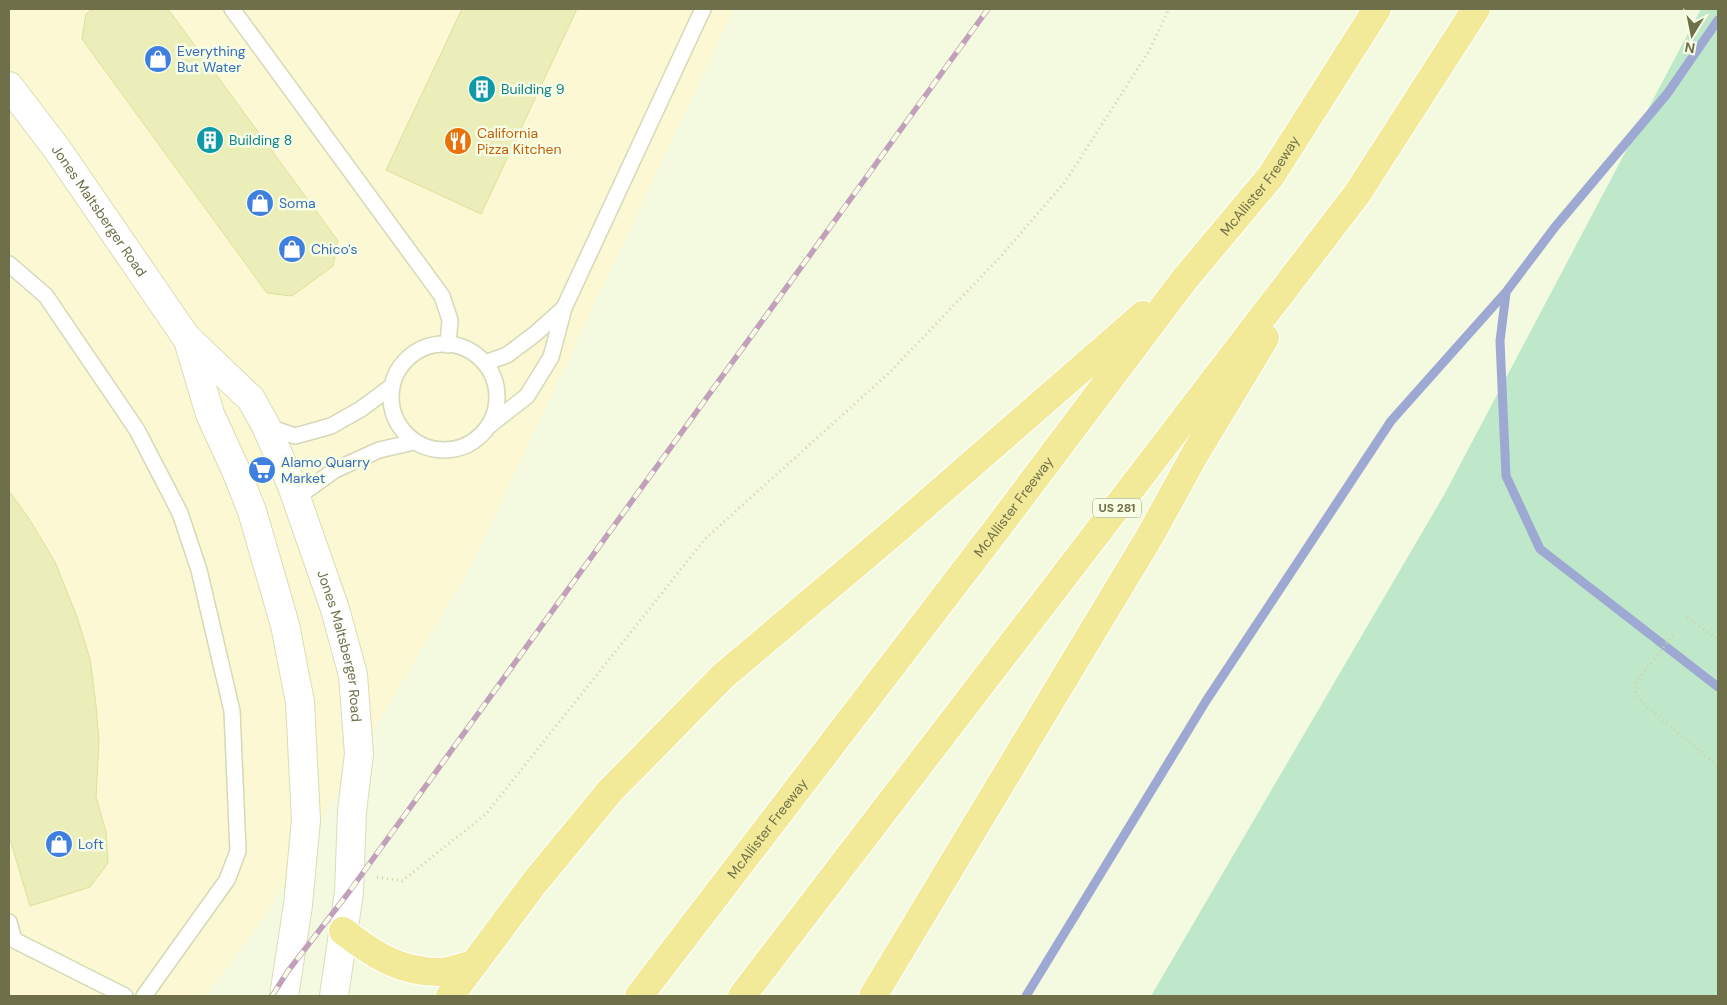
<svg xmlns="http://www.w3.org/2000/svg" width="1727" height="1005" viewBox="0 0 1727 1005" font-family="'DM Sans',sans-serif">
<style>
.commercial{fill:#fbf8d3}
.green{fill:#bfe7c9}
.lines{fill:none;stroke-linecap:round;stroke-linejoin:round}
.stream{stroke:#9da8d3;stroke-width:9}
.building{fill:#eceeb9;stroke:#dee09a}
.service-casing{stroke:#d5d9b7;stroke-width:18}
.secondary-casing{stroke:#d9ddb6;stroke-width:30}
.motorway-casing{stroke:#fff;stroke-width:30}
.path{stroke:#d1d29d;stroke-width:3;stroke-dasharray:1 4;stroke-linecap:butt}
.service{stroke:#fff;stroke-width:15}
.secondary{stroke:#fff;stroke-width:28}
.motorway{stroke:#f2e999;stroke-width:28}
.rail-casing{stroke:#c2a0bc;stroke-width:5.5}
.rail{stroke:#f8fee5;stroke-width:4;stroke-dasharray:11;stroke-linecap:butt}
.labels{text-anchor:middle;stroke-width:5;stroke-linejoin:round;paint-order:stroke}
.shield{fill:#f8fee5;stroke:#989a78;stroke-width:1}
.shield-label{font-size:12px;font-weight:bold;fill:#6f6f49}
.shop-label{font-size:14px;fill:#366cbe;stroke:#f8fee5;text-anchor:start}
.culture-label{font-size:14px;fill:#0d838f;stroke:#f8fee5;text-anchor:start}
.food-label{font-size:14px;fill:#c56008;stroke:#f8fee5;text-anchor:start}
.street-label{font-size:14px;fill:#6f6f49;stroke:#f8fee5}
</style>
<rect width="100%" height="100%" fill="#f4fae0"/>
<!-- commercial -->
<polygon class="commercial" points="9,9 734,9 469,570 359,754 268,912 206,996 9,996"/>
<!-- green -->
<polygon class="green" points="1701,9 1718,9 1718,996 1151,996 1444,495"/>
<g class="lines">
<!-- stream -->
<g class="stream">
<polyline points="1506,293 1500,341 1506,476 1540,549 1718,687"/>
<polyline points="1026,996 1206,701 1391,421 1506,292 1555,227 1667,94 1718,20"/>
</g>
</g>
<!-- building -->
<g class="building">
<polygon points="93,9 168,9 338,241 333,266 292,296 267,293 82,39 86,14"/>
<polygon points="462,9 577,9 481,214 386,170"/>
<polygon points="9,491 28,517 55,562 77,617 90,659 96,705 99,742 96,797 106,832 108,863 90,887 30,906 9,836"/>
</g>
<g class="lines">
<!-- service casing -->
<g class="service-casing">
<g id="service">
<polyline points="232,9 442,296 450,320 448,345"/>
<polyline points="9,264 46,296 137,430 180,513 199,570 232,711 238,851 227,880 144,996"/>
<circle cx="444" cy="397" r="53"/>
<polyline points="485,363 507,355 535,334 564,308"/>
<polyline points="490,425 527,396 551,357 564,308 703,9"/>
<polyline points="266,426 295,436 331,426 361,409 392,386"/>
<polyline points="296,498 335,470 379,450 414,442"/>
<polyline points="9,922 14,940 125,996"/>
</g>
</g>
<!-- secondary casing -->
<g class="secondary-casing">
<g id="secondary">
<path id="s1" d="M9,86L57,149L186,337L251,399L266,426L292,486L335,609L353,675L359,754L352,811L349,892L334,996"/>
<polyline points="188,340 210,414 237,473 252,511 285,625 300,702 306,820 298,905 284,996"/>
</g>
</g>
<!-- motorway casing -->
<g class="motorway-casing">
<g id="motorway">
<path d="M343,931C373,954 399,972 439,972C450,972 462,967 473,964"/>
<polyline points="450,996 535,882 610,791 723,676 895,531 1143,315"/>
<path id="s2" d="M639,996L999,526L1184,280L1271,176L1377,9"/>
<polyline points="742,996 1357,194 1476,9"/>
<polyline points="873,996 1150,536 1195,454 1265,338"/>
</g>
</g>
<!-- path -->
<g class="path">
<polyline points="1687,617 1718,639"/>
<polyline points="1673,635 1634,685 1636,694 1646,706 1718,766"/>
<polyline points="377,877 402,881 486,814 705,539 889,373 1002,255 1065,182 1149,51 1169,9"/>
</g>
<!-- service -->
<use href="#service" class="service"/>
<!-- secondary -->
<use href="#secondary" class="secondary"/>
<!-- motorway -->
<use href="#motorway" class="motorway"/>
<!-- rail casing -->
<g class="rail-casing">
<polyline id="rail" points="272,996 288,971 349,892 988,9"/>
</g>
<!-- rail -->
<use href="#rail" class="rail"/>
</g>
<!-- icons -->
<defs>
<g id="shop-disc" transform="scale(1.4375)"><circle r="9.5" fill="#3f7fe0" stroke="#f8fee5"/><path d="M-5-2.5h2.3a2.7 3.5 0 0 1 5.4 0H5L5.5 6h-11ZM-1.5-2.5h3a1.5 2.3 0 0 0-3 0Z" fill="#fff"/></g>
<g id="building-disc" transform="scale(1.4375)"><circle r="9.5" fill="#0f9aa8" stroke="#f8fee5"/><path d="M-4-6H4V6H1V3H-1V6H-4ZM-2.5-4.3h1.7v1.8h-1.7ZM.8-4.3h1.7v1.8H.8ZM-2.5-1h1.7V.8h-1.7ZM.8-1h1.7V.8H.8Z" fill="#fff"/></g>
<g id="restaurant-disc" transform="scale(1.4375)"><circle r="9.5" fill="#e8710a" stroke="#f8fee5"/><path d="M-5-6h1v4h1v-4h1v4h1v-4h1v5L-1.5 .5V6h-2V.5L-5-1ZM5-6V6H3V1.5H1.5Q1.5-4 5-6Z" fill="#fff"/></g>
<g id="supermarket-disc" transform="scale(1.4375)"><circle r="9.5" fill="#3f7fe0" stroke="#f8fee5"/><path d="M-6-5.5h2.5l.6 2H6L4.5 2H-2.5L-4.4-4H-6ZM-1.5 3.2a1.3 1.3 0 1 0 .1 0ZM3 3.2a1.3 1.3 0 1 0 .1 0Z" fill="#fff"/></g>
</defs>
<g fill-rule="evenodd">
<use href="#shop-disc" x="158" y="59"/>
<use href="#building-disc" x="482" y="89"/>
<use href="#building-disc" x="210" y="140"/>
<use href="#restaurant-disc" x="458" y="141"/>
<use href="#shop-disc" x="260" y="203"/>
<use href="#shop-disc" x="292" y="249"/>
<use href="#supermarket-disc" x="262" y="470"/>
<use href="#shop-disc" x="59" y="844"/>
</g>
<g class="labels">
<!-- shield labels -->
<rect class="shield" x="1093" y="498.5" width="48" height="19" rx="4"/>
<g class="shield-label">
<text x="1117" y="512">US 281</text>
</g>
<!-- shop labels -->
<g class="shop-label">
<text x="177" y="56">Everything<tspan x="177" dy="16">But Water</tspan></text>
<text x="279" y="208">Soma</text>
<text x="311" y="254">Chico's</text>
<text x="281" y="467">Alamo Quarry<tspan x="281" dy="16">Market</tspan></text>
<text x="78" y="849">Loft</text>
</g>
<!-- culture labels -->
<g class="culture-label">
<text x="501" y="94">Building 9</text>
<text x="229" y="145">Building 8</text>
</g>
<!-- food labels -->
<g class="food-label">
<text x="477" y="138">California<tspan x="477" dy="16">Pizza Kitchen</tspan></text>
</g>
<!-- street labels -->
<g class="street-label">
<text dy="5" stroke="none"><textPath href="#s2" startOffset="1021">McAllister Freeway</textPath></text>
<text dy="5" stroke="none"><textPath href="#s1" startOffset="154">Jones Maltsberger Road</textPath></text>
<text dy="5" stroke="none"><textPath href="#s2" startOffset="616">McAllister Freeway</textPath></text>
<text dy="5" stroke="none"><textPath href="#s1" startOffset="661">Jones Maltsberger Road</textPath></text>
<text dy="5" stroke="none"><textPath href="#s2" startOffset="211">McAllister Freeway</textPath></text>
</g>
</g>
<!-- border -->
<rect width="1727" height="1005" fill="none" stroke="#6f6f49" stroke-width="20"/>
<!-- north arrow -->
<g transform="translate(1692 35) rotate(190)" stroke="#f8fee5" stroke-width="4" paint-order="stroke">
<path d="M0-4L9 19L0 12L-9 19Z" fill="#6f6f49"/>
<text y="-8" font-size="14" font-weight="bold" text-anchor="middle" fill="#6f6f49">N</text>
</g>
</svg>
